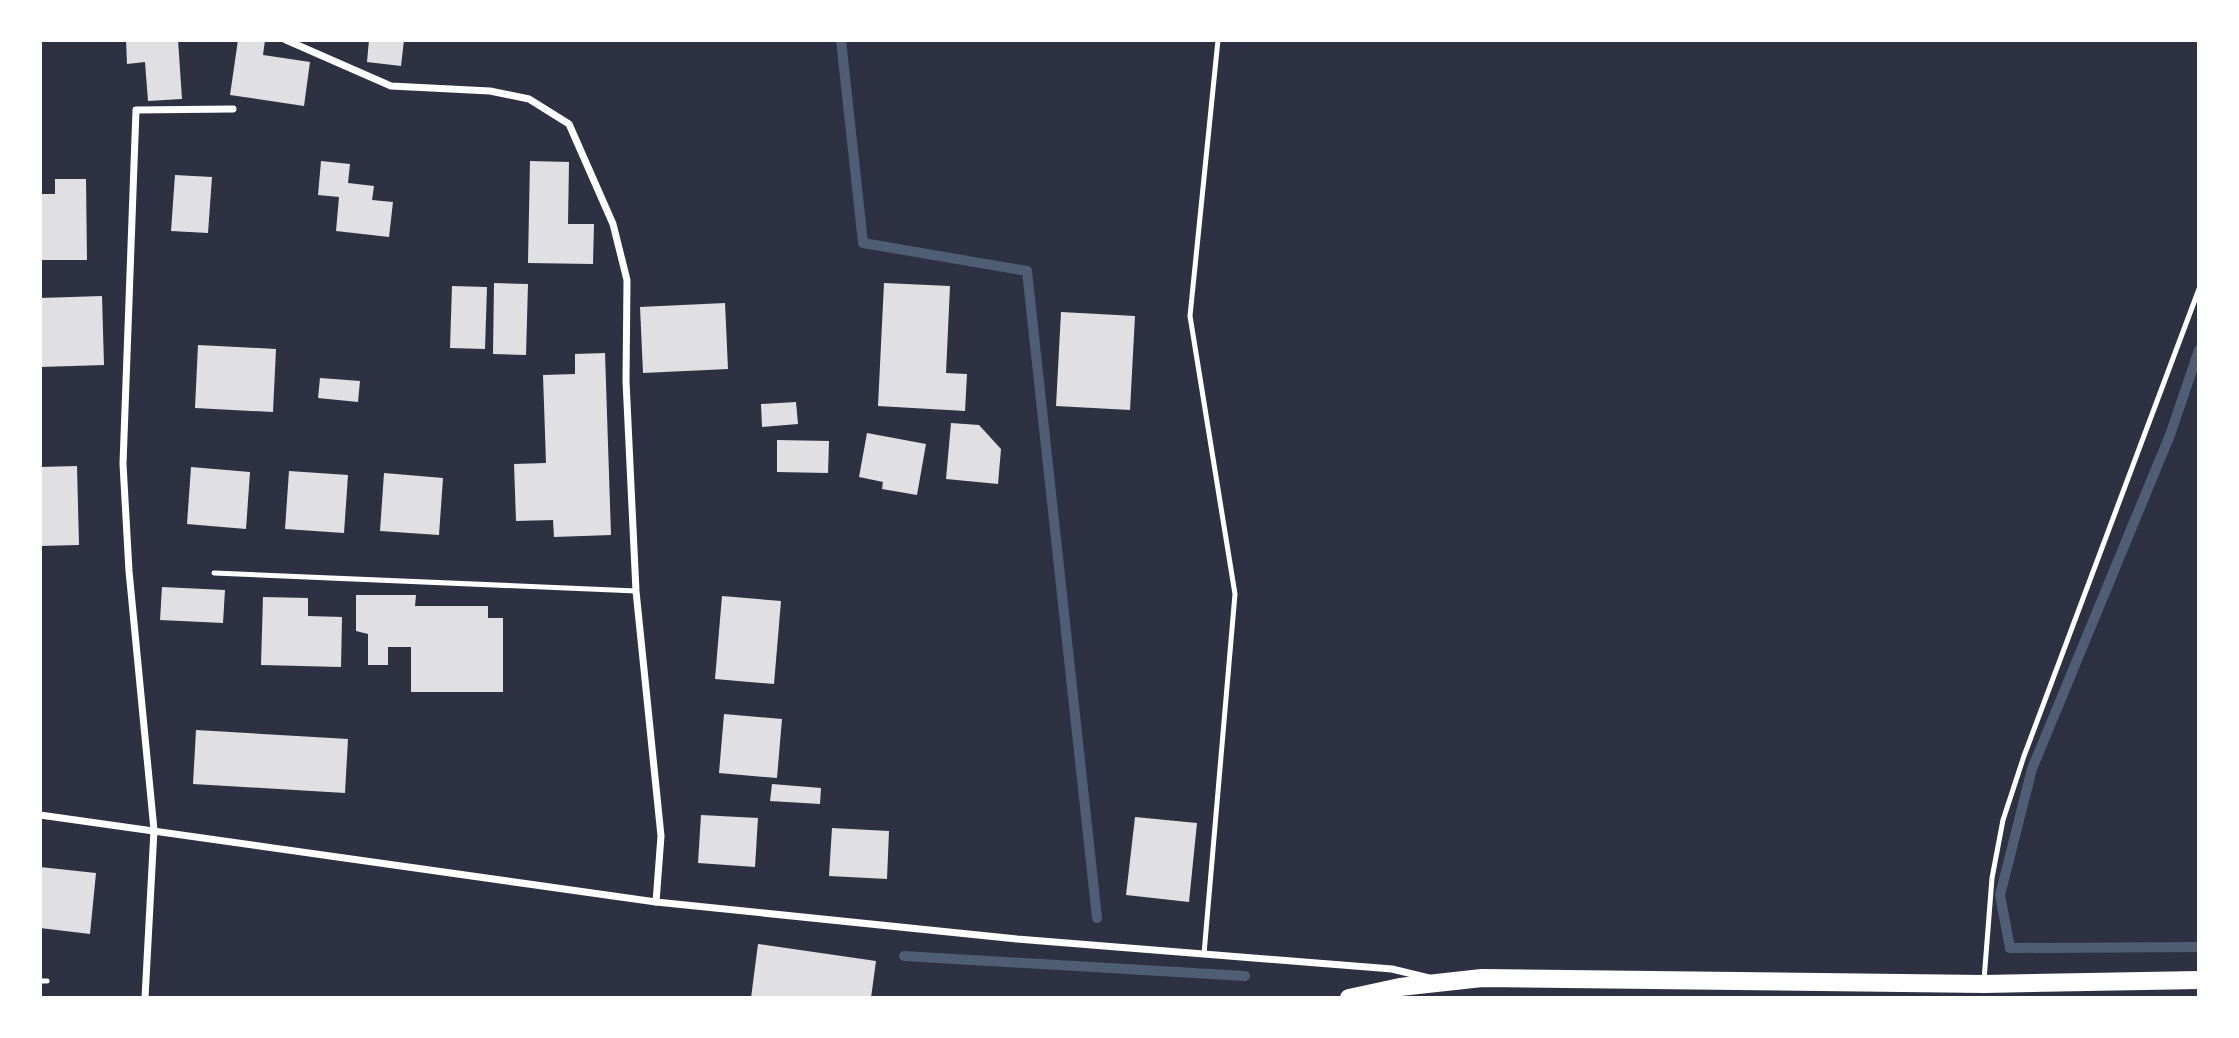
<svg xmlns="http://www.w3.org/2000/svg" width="2239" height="1038" viewBox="0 0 2239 1038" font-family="'Nunito Sans',sans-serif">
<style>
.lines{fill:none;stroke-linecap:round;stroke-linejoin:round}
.stream{stroke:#4f5d75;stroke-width:10}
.building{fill:#e0e0e3}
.service{stroke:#fff;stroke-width:5}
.minor{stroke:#fff;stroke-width:7}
.primary{stroke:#fff;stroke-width:18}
</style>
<rect width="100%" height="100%" fill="#2d3142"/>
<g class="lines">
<!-- stream -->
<g class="stream">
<polyline points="841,40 863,243 1027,271 1097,918"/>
<polyline points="2199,350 2170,435 2032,769 2000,895 2010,948 2199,947"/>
<polyline points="904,956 1245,976"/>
</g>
</g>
<!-- building -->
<g class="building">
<polygon points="126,40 178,40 182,99 148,101 145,62 127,64"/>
<polygon points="238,40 265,40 263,55 310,62 304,106 230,95"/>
<polygon points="369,40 404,40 401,66 367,62"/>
<polygon points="321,161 350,164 348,183 374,186 372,200 393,202 389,237 336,231 339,197 318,195"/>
<polygon points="530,161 569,162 568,224 594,224 593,264 528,263"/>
<polygon points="175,175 212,177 208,233 171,231"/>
<polygon points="55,179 86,179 87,260 40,260 40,194 55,194"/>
<polygon points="494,283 528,284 526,355 493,354"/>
<polygon points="884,283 950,286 946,373 967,374 965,411 878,406"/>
<polygon points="452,286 487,287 485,349 450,348"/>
<polygon points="102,296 104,365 40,367 40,298"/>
<polygon points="725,303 728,369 643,373 640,307"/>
<polygon points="1061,312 1135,316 1130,410 1056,406"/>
<polygon points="198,345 276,349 273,412 195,408"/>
<polygon points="605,353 611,535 554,537 553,520 516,521 514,464 546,463 543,375 575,374 575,354"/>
<polygon points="320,378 360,381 358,402 318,398"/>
<polygon points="796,402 798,424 762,427 761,404"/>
<polygon points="951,423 979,425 1001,449 998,484 946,479"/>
<polygon points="867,433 926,444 917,495 882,489 883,482 859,477"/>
<polygon points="777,440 829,441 828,473 777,472"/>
<polygon points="77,466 79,545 40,546 40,467"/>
<polygon points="191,467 250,472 246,529 187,524"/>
<polygon points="289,471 348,475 344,533 285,529"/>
<polygon points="384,473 443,478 439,535 380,531"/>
<polygon points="162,587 225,590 223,623 160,620"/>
<polygon points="356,595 416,595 415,606 488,606 488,618 503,618 503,692 411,692 411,647 388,647 388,665 368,665 368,634 356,631"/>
<polygon points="722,596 781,601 774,684 715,679"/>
<polygon points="263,597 308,598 308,616 342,617 341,667 261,665"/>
<polygon points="724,714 782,719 777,778 719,773"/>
<polygon points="196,730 348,739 345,793 193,784"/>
<polygon points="772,784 821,788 820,804 770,801"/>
<polygon points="701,815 758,818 755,867 698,863"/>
<polygon points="1135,817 1197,823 1189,902 1126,895"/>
<polygon points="832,828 889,831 887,879 829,876"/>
<polygon points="40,867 96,873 90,934 40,928"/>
<polygon points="758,944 876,961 871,998 751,998"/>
</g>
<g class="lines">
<!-- service -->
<g class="service">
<polyline points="214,573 636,591"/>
<polyline points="1204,954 1235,594 1190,316 1218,40"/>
<polyline points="1984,980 1992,878 2003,820 2024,756 2199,289"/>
<polyline points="40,981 47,981"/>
</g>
<!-- minor -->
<g class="minor">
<polyline points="286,40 391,86 490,91 529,99 569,124 613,224 627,280 626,381 636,591 661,836 656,902"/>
<polyline points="40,815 656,902 1017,939 1392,969 1429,978"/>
<polyline points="145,998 154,830 129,571 123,464 136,110 233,109"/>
</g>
<!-- primary -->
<polyline class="primary" points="1349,998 1400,987 1482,978 1984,984 2199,980"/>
</g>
<!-- border -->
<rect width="2239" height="1038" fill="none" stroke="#ffffff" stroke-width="84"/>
</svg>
